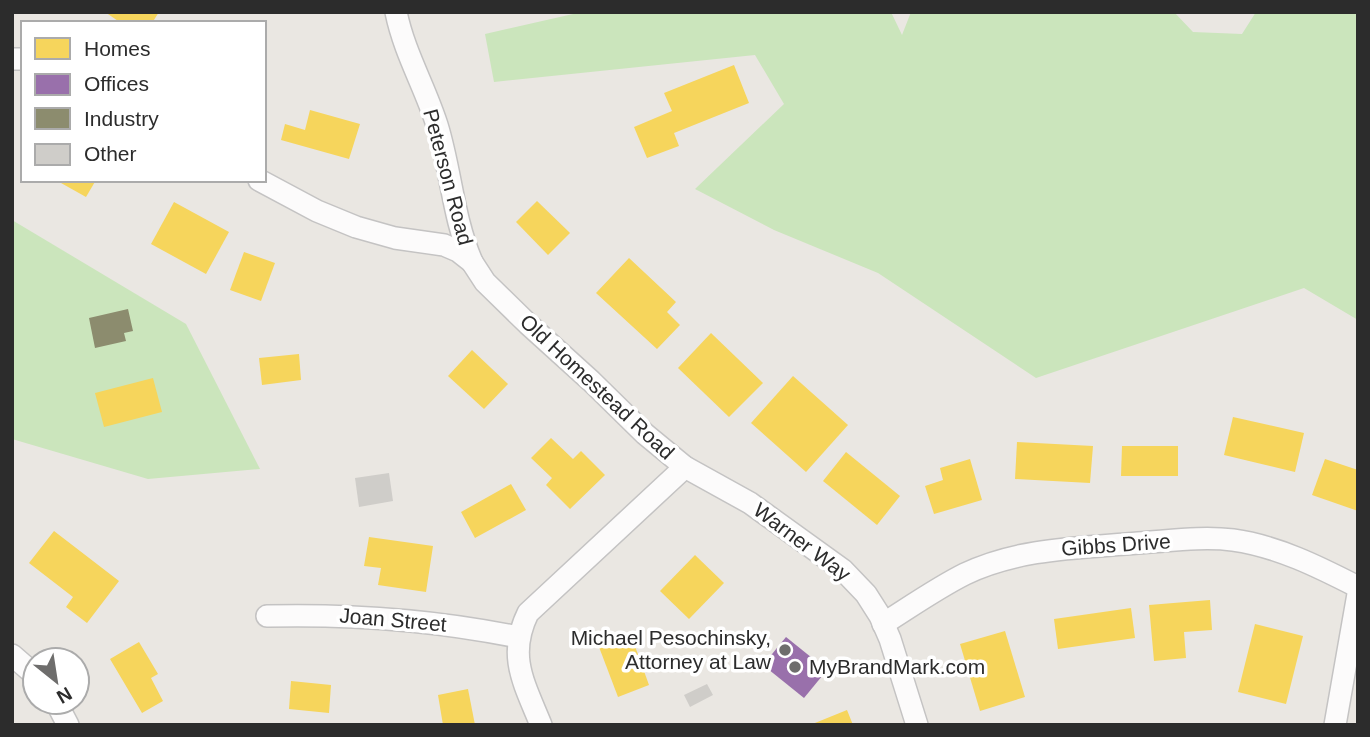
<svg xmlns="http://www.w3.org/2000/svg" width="1370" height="737" viewBox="0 0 1370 737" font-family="Helvetica,sans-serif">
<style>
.green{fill:#cbe5bc}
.homes{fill:#f6d55c}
.offices{fill:#9970ab}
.industry{fill:#8c8c6e}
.building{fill:#cfcdc9}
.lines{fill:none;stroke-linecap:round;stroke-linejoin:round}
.minor-casing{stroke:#c4c3c3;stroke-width:24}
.minor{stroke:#fcfbfb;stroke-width:21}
.poi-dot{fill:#6e6d6c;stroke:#fff;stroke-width:2.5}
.labels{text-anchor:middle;stroke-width:7;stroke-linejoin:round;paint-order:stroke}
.street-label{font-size:21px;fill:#2c2c2c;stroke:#fff}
.poi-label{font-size:21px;fill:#2c2c2c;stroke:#fff;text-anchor:end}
</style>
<rect width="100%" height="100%" fill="#eae7e2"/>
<!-- green -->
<g class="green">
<polygon points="574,12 891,12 902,35 911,12 1174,12 1193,32 1242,34 1256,12 1358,12 1358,320 1304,288 1036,378 878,273 774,230 695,189 784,104 755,55 494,82 485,34 573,14"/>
<polygon points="12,220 186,324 260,469 148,479 12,439"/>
</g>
<!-- homes -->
<g class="homes">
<polygon points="105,12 159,12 152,23 121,23"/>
<polygon points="734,65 749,103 674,133 679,146 647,158 634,127 672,111 664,93"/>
<polygon points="310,110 360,124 349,159 281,140 285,124 305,130"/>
<polygon points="63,180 96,180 86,197 61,183"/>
<polygon points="537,201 570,233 548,255 516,222"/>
<polygon points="174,202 229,232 206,274 151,244"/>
<polygon points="244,252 275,263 261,301 230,290"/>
<polygon points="629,258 676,302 667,312 680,325 657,349 596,293"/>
<polygon points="711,333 763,383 729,417 678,368"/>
<polygon points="472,350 508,384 484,409 448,376"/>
<polygon points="299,354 301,380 262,385 259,358"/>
<polygon points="793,376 848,425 806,472 751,423"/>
<polygon points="153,378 162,412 104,427 95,393"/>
<polygon points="1233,417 1304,433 1295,472 1224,455"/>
<polygon points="551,438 573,459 581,451 605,475 570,509 546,485 552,478 531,458"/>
<polygon points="1017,442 1093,446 1090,483 1015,479"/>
<polygon points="1122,446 1178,446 1178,476 1121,476"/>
<polygon points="846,452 900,496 877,525 823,481"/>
<polygon points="970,459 982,500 934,514 925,486 943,480 940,468"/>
<polygon points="1325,459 1358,470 1358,511 1312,495"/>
<polygon points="511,484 526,510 475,538 461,512"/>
<polygon points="54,531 119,581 87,623 66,607 73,597 29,563"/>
<polygon points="369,537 433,546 426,592 378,585 381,568 364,566"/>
<polygon points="695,555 724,583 689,619 660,591"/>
<polygon points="1210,600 1212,630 1184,632 1186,658 1154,661 1149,605"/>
<polygon points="1131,608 1135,638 1058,649 1054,619"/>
<polygon points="1255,624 1303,636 1286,704 1238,692"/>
<polygon points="1005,631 1025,697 980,711 960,644"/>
<polygon points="631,635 649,685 618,697 599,647"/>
<polygon points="139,642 158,674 151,678 163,701 142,713 110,659"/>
<polygon points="291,681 331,685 329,713 289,709"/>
<polygon points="468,689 475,725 443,725 438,695"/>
<polygon points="847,710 853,725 810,725"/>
</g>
<!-- offices -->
<polygon class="offices" points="786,637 827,670 804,698 763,665"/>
<!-- industry -->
<polygon class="industry" points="128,309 133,331 124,333 126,341 95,348 89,318"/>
<!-- building -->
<g class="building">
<polygon points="389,473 393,501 359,507 355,478"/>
<polygon points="707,684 713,695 690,707 684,695"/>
</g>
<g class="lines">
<!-- minor casing -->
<g class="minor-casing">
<g id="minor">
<path d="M396,12C404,52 425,87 437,125C451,170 453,218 472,262"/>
<polyline points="12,59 23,59"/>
<polyline points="259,180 317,211 356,227 395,238 444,245 458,251 472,262 485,282 528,324 591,381 645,434 685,467 750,503 843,570 866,594 880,616 890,639 917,725"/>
<path d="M267,616C352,614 435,620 518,637"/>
<path d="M883,624C910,607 937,588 965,574C1019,548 1080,548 1138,543C1169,541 1202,536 1233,540C1277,546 1319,567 1358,587"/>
<polyline points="12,655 35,675"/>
<polyline points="56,702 68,725"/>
<path d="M541,725C524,683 507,656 528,613L685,467"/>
<polyline points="1335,725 1358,594"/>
</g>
</g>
<!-- minor -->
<use href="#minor" class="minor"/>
</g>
<!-- markers -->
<g class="poi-dot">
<circle cx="785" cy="650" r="7"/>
<circle cx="795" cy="667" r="7"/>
</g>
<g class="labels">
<!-- street labels -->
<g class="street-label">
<text transform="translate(448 177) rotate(75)" y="7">Peterson Road</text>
<text transform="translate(597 387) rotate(43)" y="7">Old Homestead Road</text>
<text transform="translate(802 542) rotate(37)" y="7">Warner Way</text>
<text transform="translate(1116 545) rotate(-4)" y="7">Gibbs Drive</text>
<text transform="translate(393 620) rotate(5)" y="7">Joan Street</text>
</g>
<!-- poi labels -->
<g class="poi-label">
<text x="771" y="645">Michael Pesochinsky,<tspan x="771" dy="24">Attorney at Law</tspan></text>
<text x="809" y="674" text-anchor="start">MyBrandMark.com</text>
</g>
</g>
<!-- border -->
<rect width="1370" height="737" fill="none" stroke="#2c2c2c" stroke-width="28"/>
<!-- legend -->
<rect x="21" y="21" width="245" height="161" fill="#ffffff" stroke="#ababab" stroke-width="2"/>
<rect x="35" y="38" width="35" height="21" fill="#f6d55c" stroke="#ababab" stroke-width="2"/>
<text x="84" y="56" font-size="21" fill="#2c2c2c">Homes</text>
<rect x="35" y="74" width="35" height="21" fill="#9970ab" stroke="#ababab" stroke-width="2"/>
<text x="84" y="91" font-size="21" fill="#2c2c2c">Offices</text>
<rect x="35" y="108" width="35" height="21" fill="#8c8c6e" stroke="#ababab" stroke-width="2"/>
<text x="84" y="126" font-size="21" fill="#2c2c2c">Industry</text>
<rect x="35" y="144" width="35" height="21" fill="#cfcdc9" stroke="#ababab" stroke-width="2"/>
<text x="84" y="161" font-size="21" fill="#2c2c2c">Other</text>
<!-- north arrow -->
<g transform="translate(56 681) rotate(150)"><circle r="33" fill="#ffffff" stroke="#ababab" stroke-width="2"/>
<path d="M0-5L12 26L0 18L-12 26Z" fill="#6e6d6c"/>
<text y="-10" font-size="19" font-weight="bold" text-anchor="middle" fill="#2c2c2c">N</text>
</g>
</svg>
